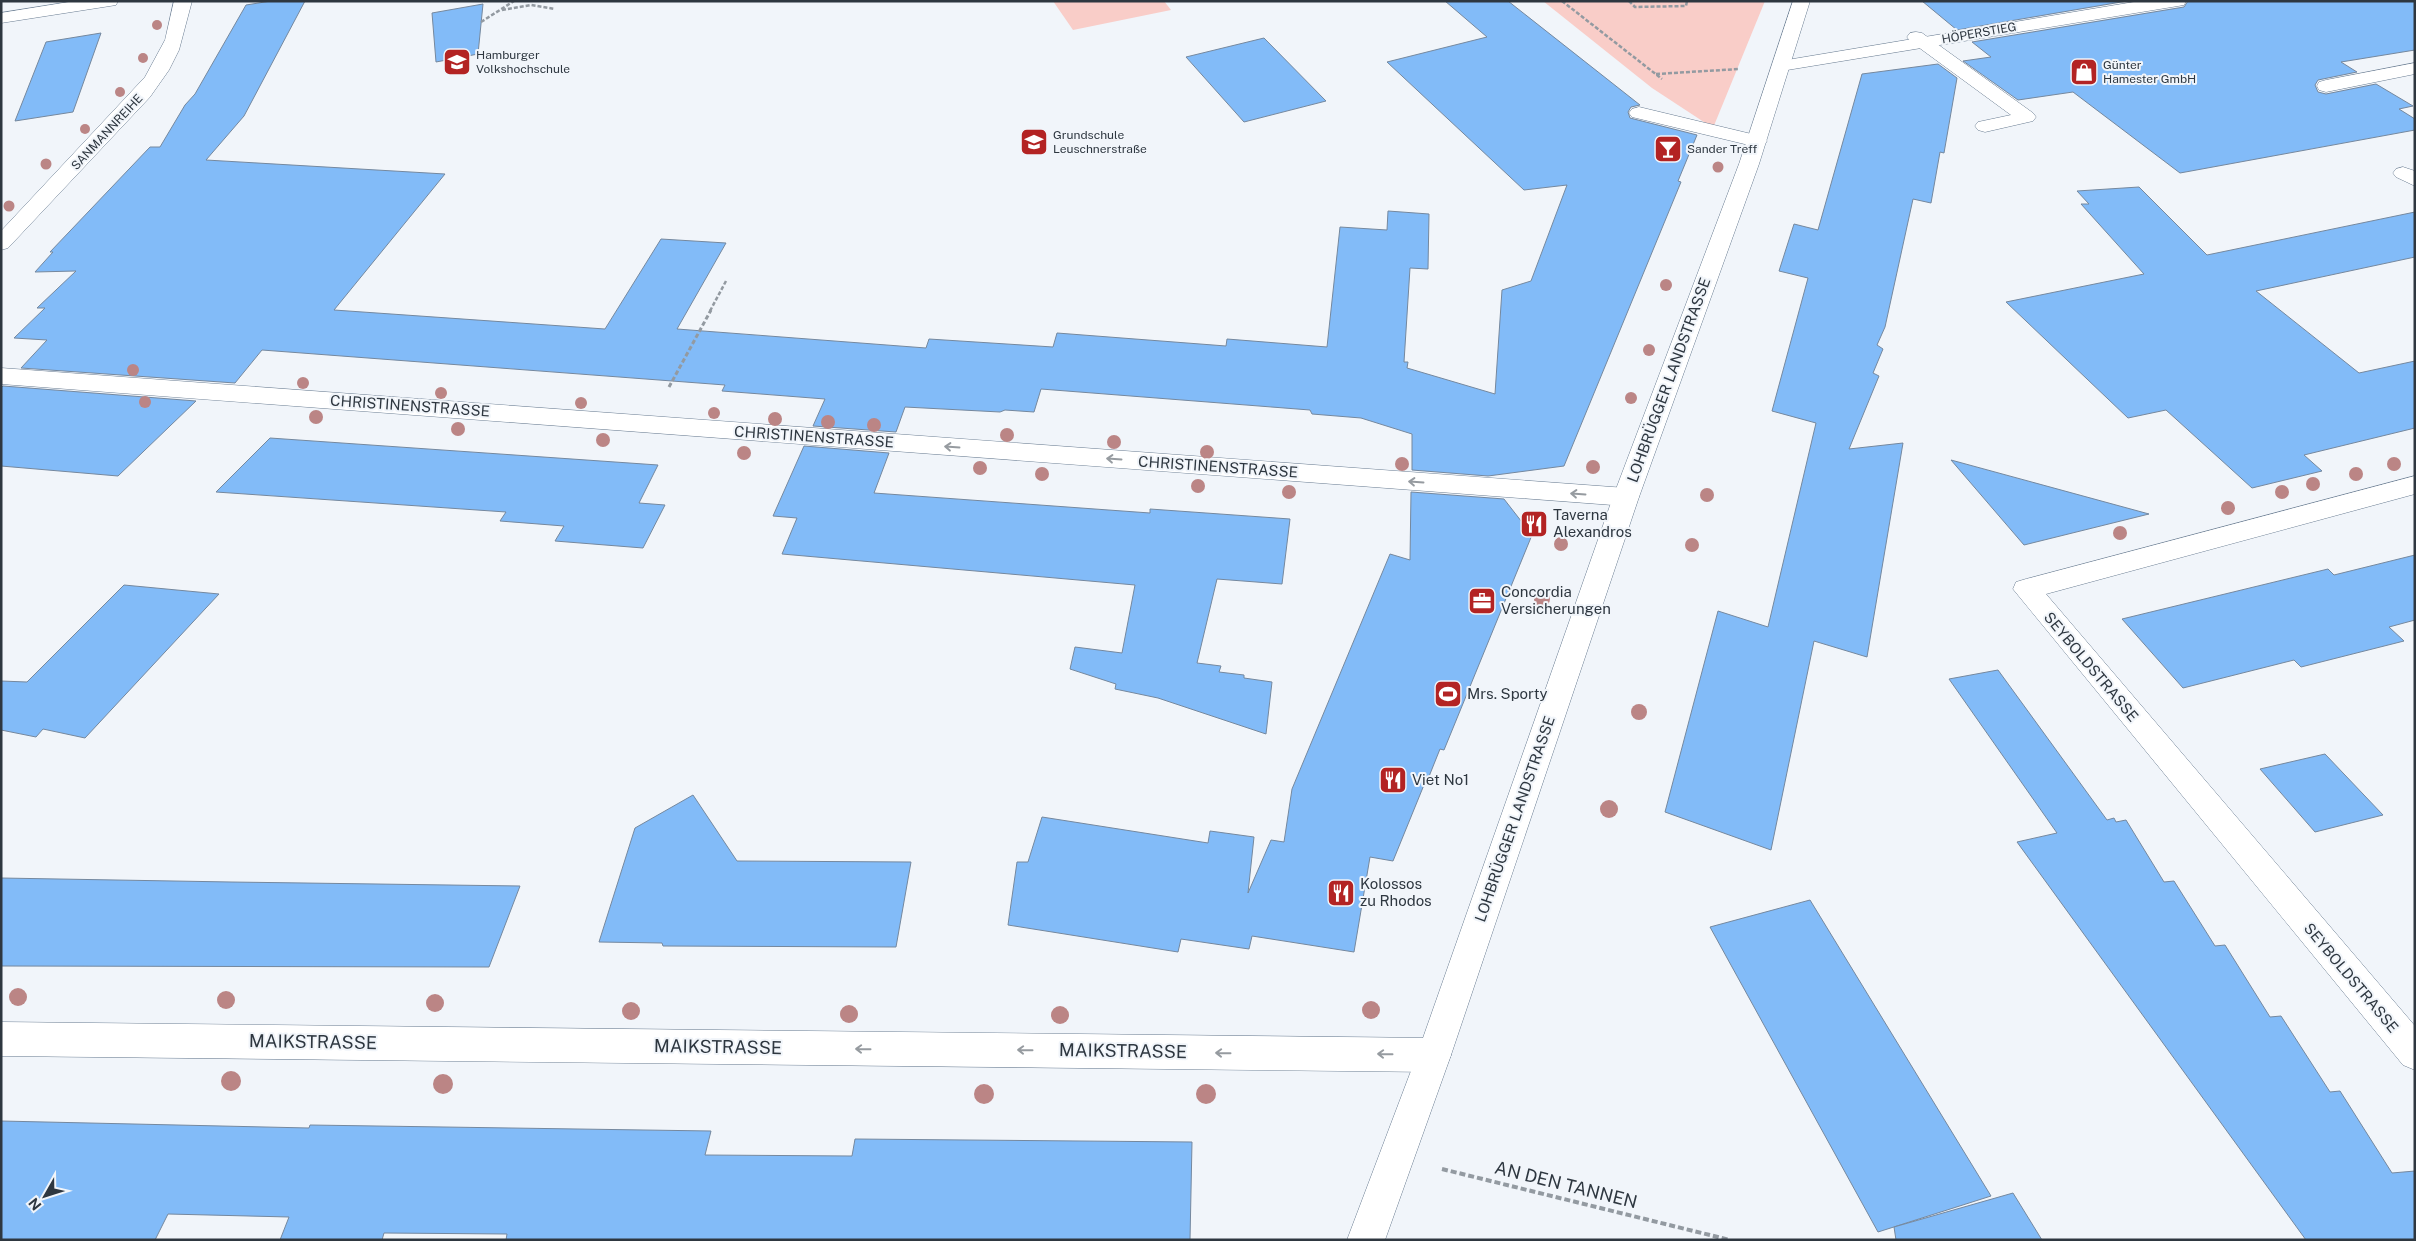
<svg xmlns="http://www.w3.org/2000/svg" width="2416" height="1241" viewBox="0 0 2416 1241" font-family="'Public Sans',sans-serif">
<style>
.green{fill:#f9cdc8}
.building{fill:#82bbf8;stroke:#75889e}
.lines{fill:none;stroke-linecap:round;stroke-linejoin:round}
.service-casing{stroke:#697c91;stroke-width:1}
.minor-casing{stroke:#697c91;stroke-width:1}
.tertiary-casing{stroke:#697c91;stroke-width:1}
.path-far2{stroke:#939aa1;stroke-width:2.5;stroke-dasharray:4 2;stroke-linecap:butt}
.path-far1{stroke:#939aa1;stroke-width:3;stroke-dasharray:4.5 2.5;stroke-linecap:butt}
.path{stroke:#939aa1;stroke-width:4;stroke-dasharray:6 3;stroke-linecap:butt}
.service{fill:#fff;fill-rule:evenodd}
.minor{fill:#fff;fill-rule:evenodd}
.tertiary{fill:#fff;fill-rule:evenodd}
.tree{fill:#bb8585}
.oneway{stroke:#969ba0}
.labels{text-anchor:middle;stroke-width:4;stroke-linejoin:round;paint-order:stroke}
.far-street-label{font-size:12px;fill:#2e3740;stroke:#f1f5fa}
.far-poi-label{font-size:12px;fill:#2e3740;stroke:#f1f5fa;text-anchor:start}
.street-label{font-size:15px;fill:#2e3740;stroke:#f1f5fa}
.poi-label{font-size:15px;fill:#2e3740;stroke:#f1f5fa;text-anchor:start}
.near-street-label{font-size:18px;fill:#2e3740;stroke:#f1f5fa}
</style>
<rect width="100%" height="100%" fill="#f1f5fa"/>
<!-- green -->
<g class="green">
<polygon points="1053,1 1164,1 1171,10 1073,30"/>
<polygon points="1543,1 1765,1 1713,128 1652,88"/>
</g>
<!-- building -->
<g class="building">
<polygon points="271,1 305,1 244,116 206,160 445,174 334,310 605,329 661,239 726,243 677,329 926,348 929,339 1053,347 1057,333 1226,346 1227,339 1327,347 1340,227 1387,230 1388,211 1429,214 1428,269 1410,268 1404,362 1408,362 1407,368 1495,394 1502,290 1531,281 1567,185 1524,190 1387,62 1487,37 1445,1 1508,1 1640,105 1631,107 1628,112 1630,118 1697,135 1678,181 1681,182 1564,466 1488,476 1412,470 1412,434 1361,418 1312,414 1310,410 1041,389 1034,412 1005,410 1000,412 905,407 896,432 813,426 825,399 722,391 725,385 262,350 235,383 21,368 47,340 14,338 45,308 37,308 76,271 35,272 53,252 50,252 150,147 160,147 185,105 195,94 246,5"/>
<polygon points="1922,1 2127,1 1957,30"/>
<polygon points="2188,1 2415,1 2415,50 2341,62 2357,72 2318,80 2315,85 2318,92 2326,94 2376,84 2413,106 2399,109 2415,119 2415,130 2180,173 2073,92 2018,100 1963,61 1991,57 1972,42 2184,7"/>
<polygon points="483,4 478,54 436,62 432,13"/>
<polygon points="101,33 73,112 15,121 46,42"/>
<polygon points="1264,38 1326,101 1244,122 1186,57"/>
<polygon points="1938,64 1957,78 1944,153 1940,152 1931,203 1913,199 1885,327 1877,345 1883,349 1873,373 1879,376 1849,449 1903,443 1867,657 1814,641 1771,850 1665,812 1718,611 1768,627 1816,423 1772,411 1808,278 1779,271 1794,224 1818,230 1862,74"/>
<polygon points="2139,187 2207,255 2415,212 2415,257 2256,291 2359,373 2415,361 2415,428 2304,455 2322,471 2252,488 2166,410 2128,418 2006,302 2144,274 2081,204 2089,204 2077,191"/>
<polygon points="3,386 196,401 118,476 1,466 1,388"/>
<polygon points="270,438 658,465 639,503 665,505 643,548 555,541 564,526 500,521 506,512 216,492"/>
<polygon points="804,446 889,453 874,493 1150,513 1150,509 1290,519 1282,584 1217,579 1197,663 1221,666 1219,672 1244,675 1244,678 1272,682 1266,734 1158,698 1115,689 1116,684 1070,669 1075,647 1122,653 1135,585 782,554 797,518 773,516"/>
<polygon points="1951,460 2149,514 2024,545"/>
<polygon points="1411,492 1504,499 1532,535 1444,750 1440,749 1428,779 1426,780 1393,861 1370,857 1354,952 1252,936 1249,949 1181,939 1178,952 1008,925 1017,862 1028,862 1042,817 1208,843 1210,831 1254,837 1248,893 1271,840 1284,842 1292,789 1390,554 1410,560"/>
<polygon points="2415,555 2415,620 2389,627 2404,641 2301,667 2294,660 2183,688 2122,619 2328,569 2334,575"/>
<polygon points="124,585 219,594 85,738 43,729 36,737 1,730 1,681 27,682"/>
<polygon points="1998,670 2107,820 2114,818 2116,822 2126,820 2164,882 2174,881 2215,946 2225,945 2270,1017 2281,1016 2330,1092 2340,1091 2392,1173 2415,1171 2415,1240 2306,1240 2017,842 2057,833 1949,679"/>
<polygon points="2325,754 2383,815 2315,832 2260,769"/>
<polygon points="693,795 737,861 911,862 896,947 663,946 662,943 599,942 635,828"/>
<polygon points="1,878 231,882 520,886 489,967 1,966"/>
<polygon points="1810,900 1991,1196 1878,1232 1710,927"/>
<polygon points="1,1121 309,1128 310,1125 711,1131 705,1155 852,1156 855,1139 1192,1142 1190,1240 506,1240 507,1234 384,1233 382,1240 280,1240 289,1217 168,1214 155,1240 1,1240"/>
<polygon points="2013,1193 2042,1240 1896,1240 1894,1227"/>
</g>
<g class="lines">
<!-- service casing -->
<g class="service-casing">
<g id="service">
<polygon points="1916,32 1922,33 2033,113 2036,117 2033,121 1985,132 1978,130 1975,126 1978,122 2011,115 1910,41 1907,37 1910,33"/>
<polygon points="1639,107 1764,137 1767,141 1764,145 1757,147 1632,117 1629,113 1632,109"/>
</g>
</g>
<!-- minor casing -->
<g class="minor-casing">
<g id="minor">
<polygon points="75,1 118,1 116,5 110,6 1,23 1,13"/>
<polygon points="174,1 192,1 179,50 169,70 150,97 8,248 1,250 1,231 145,77 165,40"/>
<polygon points="2140,1 2186,1 2184,5 2178,6 1781,71 1775,70 1772,66 1775,62 1781,61"/>
<polygon points="2415,63 2415,74 2326,92 2319,90 2317,86 2319,82 2326,80"/>
<polygon points="2403,167 2415,171 2415,186 2396,177 2393,173 2396,169"/>
<polygon points="1,368 1626,488 1635,491 1639,497 1635,503 1626,506 1,384"/>
<polygon points="2415,476 2415,494 2046,594 2415,1026 2415,1070 2403,1065 2013,589 2016,582 2026,579"/>
<polygon points="1,1022 1434,1038 1446,1043 1451,1055 1446,1067 1434,1072 1,1056"/>
</g>
</g>
<!-- tertiary casing -->
<g class="tertiary-casing">
<polygon id="tertiary" points="1793,1 1810,1 1759,164 1639,497 1451,1055 1385,1240 1347,1240 1417,1055 1613,497 1739,164"/>
</g>
<!-- path-far2 -->
<g class="path-far2">
<polyline points="1562,1 1662,79"/>
<polyline points="1629,1 1635,7 1686,6 1687,1"/>
<polyline points="502,10 531,5 555,9"/>
<polyline points="481,22 514,1"/>
<polyline points="1656,74 1739,69"/>
<polyline points="710,311 726,281"/>
</g>
<!-- path-far1 -->
<polyline class="path-far1" points="669,387 711,310"/>
<!-- path -->
<polyline class="path" points="1442,1169 1730,1240"/>
<!-- service -->
<use href="#service" class="service"/>
<!-- minor -->
<use href="#minor" class="minor"/>
<!-- tertiary -->
<use href="#tertiary" class="tertiary"/>
</g>
<!-- trees -->
<g class="tree">
<circle cx="157" cy="25" r="5"/>
<circle cx="143" cy="58" r="5"/>
<circle cx="120" cy="92" r="5"/>
<circle cx="85" cy="129" r="5"/>
<circle cx="46" cy="164" r="5.5"/>
<circle cx="1718" cy="167" r="5.5"/>
<circle cx="9" cy="206" r="5.5"/>
<circle cx="1666" cy="285" r="6"/>
<circle cx="1649" cy="350" r="6"/>
<circle cx="133" cy="370" r="6"/>
<circle cx="303" cy="383" r="6"/>
<circle cx="441" cy="393" r="6"/>
<circle cx="1631" cy="398" r="6"/>
<circle cx="145" cy="402" r="6"/>
<circle cx="581" cy="403" r="6"/>
<circle cx="714" cy="413" r="6"/>
<circle cx="316" cy="417" r="7"/>
<circle cx="775" cy="419" r="7"/>
<circle cx="828" cy="422" r="7"/>
<circle cx="874" cy="425" r="7"/>
<circle cx="458" cy="429" r="7"/>
<circle cx="1007" cy="435" r="7"/>
<circle cx="603" cy="440" r="7"/>
<circle cx="1114" cy="442" r="7"/>
<circle cx="1207" cy="452" r="7"/>
<circle cx="744" cy="453" r="7"/>
<circle cx="1402" cy="464" r="7"/>
<circle cx="2394" cy="464" r="7"/>
<circle cx="1593" cy="467" r="7"/>
<circle cx="980" cy="468" r="7"/>
<circle cx="1042" cy="474" r="7"/>
<circle cx="2356" cy="474" r="7"/>
<circle cx="2313" cy="484" r="7"/>
<circle cx="1198" cy="486" r="7"/>
<circle cx="1289" cy="492" r="7"/>
<circle cx="2282" cy="492" r="7"/>
<circle cx="1707" cy="495" r="7"/>
<circle cx="2228" cy="508" r="7"/>
<circle cx="2120" cy="533" r="7"/>
<circle cx="1561" cy="544" r="7"/>
<circle cx="1692" cy="545" r="7"/>
<circle cx="1542" cy="599" r="8"/>
<circle cx="1639" cy="712" r="8"/>
<circle cx="1609" cy="809" r="9"/>
<circle cx="18" cy="997" r="9"/>
<circle cx="226" cy="1000" r="9"/>
<circle cx="435" cy="1003" r="9"/>
<circle cx="1371" cy="1010" r="9"/>
<circle cx="631" cy="1011" r="9"/>
<circle cx="849" cy="1014" r="9"/>
<circle cx="1060" cy="1015" r="9"/>
<circle cx="231" cy="1081" r="10"/>
<circle cx="443" cy="1084" r="10"/>
<circle cx="984" cy="1094" r="10"/>
<circle cx="1206" cy="1094" r="10"/>
</g>
<!-- one-way arrows -->
<defs><path id="oneway-shaft" d="M-6 0H5M1.5-3L5.5 0L1.5 3" fill="none" stroke-width="1.6" stroke-linecap="round" stroke-linejoin="round" transform="scale(1.25)"/></defs>
<g class="oneway">
<use href="#oneway-shaft" transform="translate(952 447) rotate(-176)"/>
<use href="#oneway-shaft" transform="translate(1114 459) rotate(-176)"/>
<use href="#oneway-shaft" transform="translate(1416 482) rotate(-176)"/>
<use href="#oneway-shaft" transform="translate(1578 494) rotate(-176)"/>
<use href="#oneway-shaft" transform="translate(863 1049) rotate(-179)"/>
<use href="#oneway-shaft" transform="translate(1025 1050) rotate(-179)"/>
<use href="#oneway-shaft" transform="translate(1223 1053) rotate(-179)"/>
<use href="#oneway-shaft" transform="translate(1385 1054) rotate(-179)"/>
</g>
<!-- icons -->
<defs>
<g id="university-square" transform="scale(1.4375)"><rect x="-9" y="-9" width="18" height="18" rx="4" fill="#b32323" stroke="#f1f5fa"/><path d="M0-5L7-2L0 1L-7-2ZM-4 1L0 2.5L4 1V4Q0 6-4 4Z" fill="#fff"/></g>
<g id="shop-square" transform="scale(1.4375)"><rect x="-9" y="-9" width="18" height="18" rx="4" fill="#b32323" stroke="#f1f5fa"/><path d="M-5-2.5h2.3a2.7 3.5 0 0 1 5.4 0H5L5.5 6h-11ZM-1.5-2.5h3a1.5 2.3 0 0 0-3 0Z" fill="#fff"/></g>
<g id="school-square" transform="scale(1.4375)"><rect x="-9" y="-9" width="18" height="18" rx="4" fill="#b32323" stroke="#f1f5fa"/><path d="M0-5L7-2L0 1L-7-2ZM-4 1L0 2.5L4 1V4Q0 6-4 4Z" fill="#fff"/></g>
<g id="bar-square" transform="scale(1.4375)"><rect x="-9" y="-9" width="18" height="18" rx="4" fill="#b32323" stroke="#f1f5fa"/><path d="M-6-5H6L.8 .8V4.5H3.5V6h-7V4.5H-.8V.8Z" fill="#fff"/></g>
<g id="restaurant-square" transform="scale(1.4375)"><rect x="-9" y="-9" width="18" height="18" rx="4" fill="#b32323" stroke="#f1f5fa"/><path d="M-5-6h1v4h1v-4h1v4h1v-4h1v5L-1.5 .5V6h-2V.5L-5-1ZM5-6V6H3V1.5H1.5Q1.5-4 5-6Z" fill="#fff"/></g>
<g id="office-square" transform="scale(1.4375)"><rect x="-9" y="-9" width="18" height="18" rx="4" fill="#b32323" stroke="#f1f5fa"/><path d="M-6-3h4V-5.5h4V-3h4V5H-6ZM-1-4.5V-3h2v-1.5ZM-6 0V1H6V0Z" fill="#fff"/></g>
<g id="stadium-square" transform="scale(1.4375)"><rect x="-9" y="-9" width="18" height="18" rx="4" fill="#b32323" stroke="#f1f5fa"/><path d="M0-5a6.5 5 0 1 0 0 10a6.5 5 0 1 0 0-10ZM-3.5-1.8h7v3.6h-7Z" fill="#fff"/></g>
</defs>
<g fill-rule="evenodd">
<use href="#university-square" x="457" y="62"/>
<use href="#shop-square" x="2084" y="72"/>
<use href="#school-square" x="1034" y="142"/>
<use href="#bar-square" x="1668" y="149"/>
<use href="#restaurant-square" x="1534" y="524"/>
<use href="#office-square" x="1482" y="601"/>
<use href="#stadium-square" x="1448" y="694"/>
<use href="#restaurant-square" x="1393" y="780"/>
<use href="#restaurant-square" x="1341" y="893"/>
</g>
<g class="labels">
<!-- far-street labels -->
<g class="far-street-label">
<text transform="translate(1979 33) rotate(-10)" y="4">HÖPERSTIEG</text>
<text transform="translate(107 132) rotate(-47)" y="4">SANMANNREIHE</text>
</g>
<!-- far-poi labels -->
<g class="far-poi-label">
<text x="476" y="59">Hamburger<tspan x="476" dy="14">Volkshochschule</tspan></text>
<text x="2103" y="69">Günter<tspan x="2103" dy="14">Hamester GmbH</tspan></text>
<text x="1053" y="139">Grundschule<tspan x="1053" dy="14">Leuschnerstraße</tspan></text>
<text x="1687" y="153">Sander Treff</text>
</g>
<!-- street labels -->
<g class="street-label">
<text transform="translate(1669 380) rotate(-70)" y="5">LOHBRÜGGER LANDSTRASSE</text>
<text transform="translate(410 406) rotate(4)" y="5">CHRISTINENSTRASSE</text>
<text transform="translate(814 437) rotate(4)" y="5">CHRISTINENSTRASSE</text>
<text transform="translate(1218 467) rotate(4)" y="5">CHRISTINENSTRASSE</text>
<text transform="translate(2091 667) rotate(50)" y="5">SEYBOLDSTRASSE</text>
<text transform="translate(1515 819) rotate(-71)" y="5">LOHBRÜGGER LANDSTRASSE</text>
<text transform="translate(2351 978) rotate(50)" y="5">SEYBOLDSTRASSE</text>
</g>
<!-- poi labels -->
<g class="poi-label">
<text x="1553" y="520">Taverna<tspan x="1553" dy="17">Alexandros</tspan></text>
<text x="1501" y="597">Concordia<tspan x="1501" dy="17">Versicherungen</tspan></text>
<text x="1467" y="699">Mrs. Sporty</text>
<text x="1412" y="785">Viet No1</text>
<text x="1360" y="889">Kolossos<tspan x="1360" dy="17">zu Rhodos</tspan></text>
</g>
<!-- near-street labels -->
<g class="near-street-label">
<text transform="translate(313 1042) rotate(1)" y="6">MAIKSTRASSE</text>
<text transform="translate(718 1047) rotate(1)" y="6">MAIKSTRASSE</text>
<text transform="translate(1123 1051) rotate(1)" y="6">MAIKSTRASSE</text>
<text transform="translate(1566 1185) rotate(14)" y="6">AN DEN TANNEN</text>
</g>
</g>
<!-- border -->
<rect width="2416" height="1241" fill="none" stroke="#2e3740" stroke-width="5"/>
<!-- north arrow -->
<g transform="translate(45 1196) rotate(231)" stroke="#f1f5fa" stroke-width="4" paint-order="stroke">
<path d="M0-4L9 19L0 12L-9 19Z" fill="#2e3740"/>
<text y="-8" font-size="14" font-weight="bold" text-anchor="middle" fill="#2e3740">N</text>
</g>
</svg>
